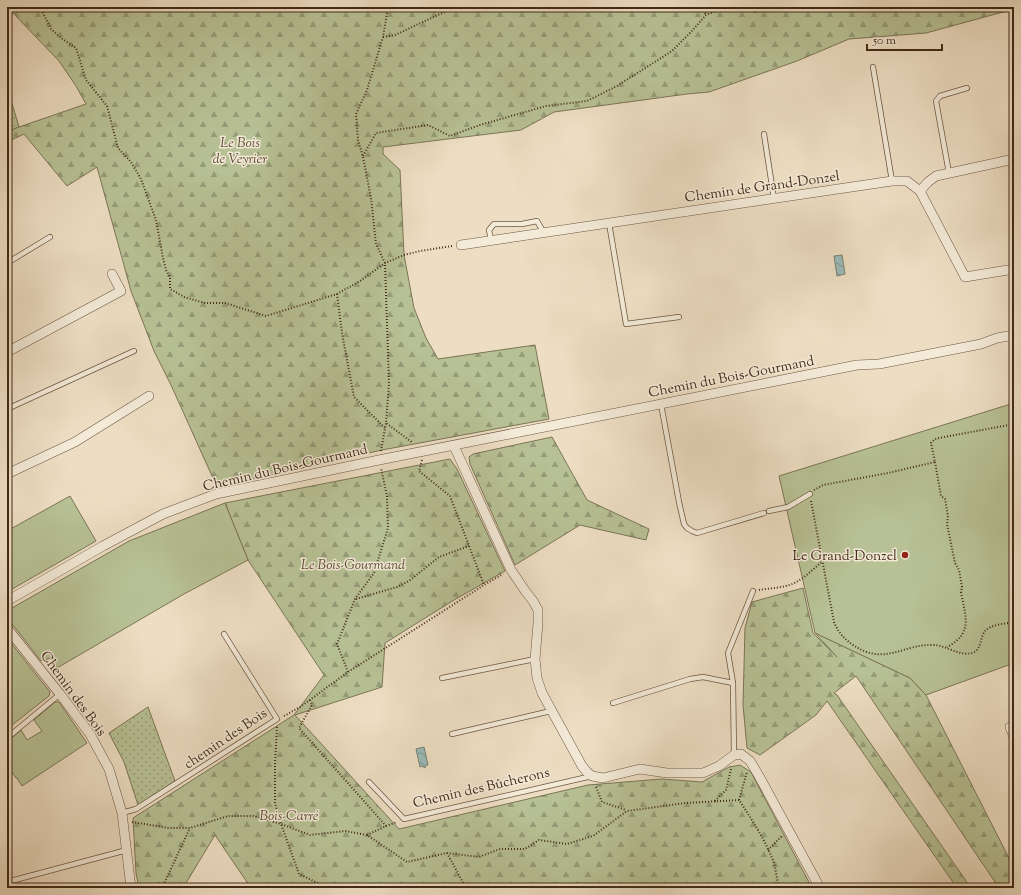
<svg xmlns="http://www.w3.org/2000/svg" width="1021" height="895" viewBox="0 0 1021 895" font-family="'Sorts Mill Goudy',serif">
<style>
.grass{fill:url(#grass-dots);stroke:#7c7556}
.forest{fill:url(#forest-firs);stroke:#7c7556}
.green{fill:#b7c195;stroke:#7c7556}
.water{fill:url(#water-waves);stroke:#778178}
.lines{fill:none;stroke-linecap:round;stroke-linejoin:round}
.lane-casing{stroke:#6d5642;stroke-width:6}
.street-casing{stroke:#6d5642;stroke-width:10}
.path{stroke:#422917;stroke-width:2;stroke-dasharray:1 2;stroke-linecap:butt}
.lane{stroke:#f3ead8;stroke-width:4.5}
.street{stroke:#f3ead8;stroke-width:9}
.poi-dot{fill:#8f2418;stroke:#f3ead8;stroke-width:1.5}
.labels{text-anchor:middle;stroke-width:3;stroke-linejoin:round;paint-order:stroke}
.park-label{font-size:14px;font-style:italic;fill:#5f4f36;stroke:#f3ead8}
.street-label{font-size:14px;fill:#422917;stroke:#f3ead8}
.poi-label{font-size:14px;fill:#422917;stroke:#f3ead8;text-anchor:end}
</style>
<defs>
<pattern id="grass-dots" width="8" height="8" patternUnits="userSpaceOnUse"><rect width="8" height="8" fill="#b7c195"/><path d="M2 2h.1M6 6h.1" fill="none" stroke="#969d79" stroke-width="1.8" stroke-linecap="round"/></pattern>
<pattern id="forest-firs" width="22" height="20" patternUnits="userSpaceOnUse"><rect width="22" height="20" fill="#b7c195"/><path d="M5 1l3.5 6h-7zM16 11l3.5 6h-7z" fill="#969d79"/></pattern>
<pattern id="water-waves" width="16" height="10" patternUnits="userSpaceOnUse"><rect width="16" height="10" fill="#9abbb9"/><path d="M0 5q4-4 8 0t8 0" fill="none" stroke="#7f9895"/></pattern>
</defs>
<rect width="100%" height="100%" fill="#eddec3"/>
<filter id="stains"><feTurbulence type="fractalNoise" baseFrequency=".005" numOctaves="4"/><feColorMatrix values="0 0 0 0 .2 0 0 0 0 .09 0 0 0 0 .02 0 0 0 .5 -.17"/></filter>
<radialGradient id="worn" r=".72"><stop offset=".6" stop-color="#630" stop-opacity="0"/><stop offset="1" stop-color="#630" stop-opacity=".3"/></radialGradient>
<!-- grass -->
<g class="grass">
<polygon points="7,87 19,127 7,132"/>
<polygon points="148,707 175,781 138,805 124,762 109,733"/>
</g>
<!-- forest -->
<g class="forest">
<polygon points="7,7 1014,7 1014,9 926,33 849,39 797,61 709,92 687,94 554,112 521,130 383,147 383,154 400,170 404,255 414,308 426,338 438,359 535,345 549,419 382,450 217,487 171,385 154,351 131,291 97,167 67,186 24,134 7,142 7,132 19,127 86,104 76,86 59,61 13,13 7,14"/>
<polygon points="552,437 587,500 649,529 646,540 580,525 515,565 470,464 469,457 473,454"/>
<polygon points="450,459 457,469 505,571 454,600 385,643 382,687 295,715 399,829 588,785 662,779 702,782 729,767 740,765 751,772 812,888 251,888 215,835 183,888 139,888 136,873 133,818 294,715 324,675 248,560 225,503"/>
<polygon points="803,588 813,633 837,657 815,633 910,678 926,695 1014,868 1014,888 999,888 856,676 834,693 837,695 971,888 957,888 827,701 816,715 760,755 747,748 743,705 745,628 752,602"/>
</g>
<!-- green -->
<g class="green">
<polygon points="1014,403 1014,663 926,695 910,678 815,633 779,476"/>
<polygon points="70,496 96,541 7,592 7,531"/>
<polygon points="225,503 248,560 184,594 57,668 51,658 41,661 9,620 8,614 12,608 129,541"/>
<polygon points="7,638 50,692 49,696 7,729"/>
<polygon points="55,702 59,702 87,743 22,786 17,778 16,778 10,769 11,769 7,762 7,742 21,730 27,740 42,731 34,720"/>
</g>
<!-- water -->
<g class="water">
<polygon points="842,255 845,274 837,276 834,256"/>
<polygon points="424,747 428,765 426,765 425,768 422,766 420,767 416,749"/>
</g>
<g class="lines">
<!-- lane casing -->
<g class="lane-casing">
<g id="lane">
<polyline points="873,67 892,181"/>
<polyline points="764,134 774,199"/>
<polyline points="949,173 936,101 940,96 967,88"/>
<polyline points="609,223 626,324 679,317"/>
<polyline points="491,240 489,230 494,224 522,224 537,221 544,233"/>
<polyline points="7,263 50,237"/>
<polyline points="661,404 679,502 684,524 687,528 692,531 697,533 764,513"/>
<polyline points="7,409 134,351"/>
<polyline points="769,511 788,507 810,494"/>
<polyline points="442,678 535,659"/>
<polyline points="613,703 690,679 703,677 733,683"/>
<polyline points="452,734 551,711"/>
<polyline points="7,738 60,694"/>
<polyline points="734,755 733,683 728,653 753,591"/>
<polyline points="369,782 404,819 592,776"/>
<polyline points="122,813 136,809 277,719 224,634"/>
<polyline points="7,882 127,850"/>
</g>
</g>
<!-- street casing -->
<g class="street-casing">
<g id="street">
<polyline points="920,191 928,182 936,176 1014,159"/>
<polyline points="461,245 892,181 907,181 920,191 965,277 1014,269"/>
<polyline points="7,352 121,291 112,274"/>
<polyline points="454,446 511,570 526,592 533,601 538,610 538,623 535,659 537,678 542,693 582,766 587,772 592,776 603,778 640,769 667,773 703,773 719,766 734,755 741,754 750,761 759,776 820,888"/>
<polyline points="7,474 75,442 149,396"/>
<polyline points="7,601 103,546 163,514 216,494 379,460 857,365 879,364 981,344 997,338 1014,335"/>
<polyline points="7,628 60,694 90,734 109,769 122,813 131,888"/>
<polyline points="1014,725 1010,727 1014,737"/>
</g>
</g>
<!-- path -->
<g class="path">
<polyline points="40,7 51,29 61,38 76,48 86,80 107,106 118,148 131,162 141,179 156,220 163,258 166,270 170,277 170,289 184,297 205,303 225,303 266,316 337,294 360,281 385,263 404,255 420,251 452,246"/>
<polyline points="388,7 383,37 367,90 356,114 358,140 363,157 371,198 376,244 385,263 389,384 386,423 413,443"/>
<polyline points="703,7 706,15"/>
<polyline points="383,37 395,35 455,7"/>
<polyline points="363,156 376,133 428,125 450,136 480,125 546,106 587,101 617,86 672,51 691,32 706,15 718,10 741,8 755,12 762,10 768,7"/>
<polyline points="337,294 342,333 354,397 385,428"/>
<polyline points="381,451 386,423"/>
<polyline points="422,460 419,471 450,496 484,585"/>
<path d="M935,462L941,496L945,499L948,516L947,524L955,563L959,570L962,587L961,592C965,616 974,633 947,647"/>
<polyline points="814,490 823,485 888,473 935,462 931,443 935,439 939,438 1014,424"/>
<path d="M811,501L834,622C838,632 844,639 853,645C886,667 903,643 935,645C947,646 963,658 974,652C982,648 980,637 985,631C991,624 1005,624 1014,622"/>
<path d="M759,590C771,588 787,588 798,581C807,576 815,567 823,561"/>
<polyline points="356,599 397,587 409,581 439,557 469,546"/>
<polyline points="348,672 337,644 355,599 374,573 388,528 387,496 381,468"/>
<polyline points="310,700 312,705 299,728 386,826"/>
<polyline points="284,716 300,707 348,672 484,585 503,574"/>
<polyline points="277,727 275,764 275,803 281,824 299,874 328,888"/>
<polyline points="596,787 602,802 626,810"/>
<polyline points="739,800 747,772"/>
<polyline points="715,801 726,790 731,769"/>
<path d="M132,822L169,828H190L228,816H253L281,824L310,835L345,831L367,835L407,862L447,853L479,857L500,849H525L539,840L567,844L593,836L627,811L685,803L739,800C752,820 766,841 774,863C776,871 777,880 779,888"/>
<polyline points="367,835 386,826 397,822"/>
<polyline points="768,850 782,836"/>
<polyline points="447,853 466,888"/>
<polyline points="162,888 190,828"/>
</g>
<!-- lane -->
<use href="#lane" class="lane"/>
<!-- street -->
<use href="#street" class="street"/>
</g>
<!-- markers -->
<circle class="poi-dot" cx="905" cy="555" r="4"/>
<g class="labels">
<!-- park labels -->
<g class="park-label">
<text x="240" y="147">Le Bois<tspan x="240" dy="16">de Veyrier</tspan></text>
<text x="353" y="569">Le Bois-Gourmand</text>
<text x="289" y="820">Bois-Carré</text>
</g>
<!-- street labels -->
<g class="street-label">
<text transform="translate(762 186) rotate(-8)" y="5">Chemin de Grand-Donzel</text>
<text transform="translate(731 376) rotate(-11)" y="5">Chemin du Bois-Gourmand</text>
<text transform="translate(285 467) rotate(-13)" y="5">Chemin du Bois-Gourmand</text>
<text transform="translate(74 693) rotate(54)" y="5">Chemin des Bois</text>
<text transform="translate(225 738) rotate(-34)" y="5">chemin des Bois</text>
<text transform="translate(481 787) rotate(-13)" y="5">Chemin des Bûcherons</text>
</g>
<!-- poi labels -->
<g class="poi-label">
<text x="897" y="560">Le Grand-Donzel</text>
</g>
</g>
<!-- margin -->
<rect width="1021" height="895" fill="none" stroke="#eddec3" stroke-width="24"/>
<rect x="8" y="8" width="1005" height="879" fill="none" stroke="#422917" stroke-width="2"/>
<rect x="12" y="12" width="997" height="871" fill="none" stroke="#422917"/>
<!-- scale -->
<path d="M867 44v6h75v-6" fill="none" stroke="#422917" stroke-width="2"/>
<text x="873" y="44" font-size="12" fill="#422917" stroke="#f3ead8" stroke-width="3" paint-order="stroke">50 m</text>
<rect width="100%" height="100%" filter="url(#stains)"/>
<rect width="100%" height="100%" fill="url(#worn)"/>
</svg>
